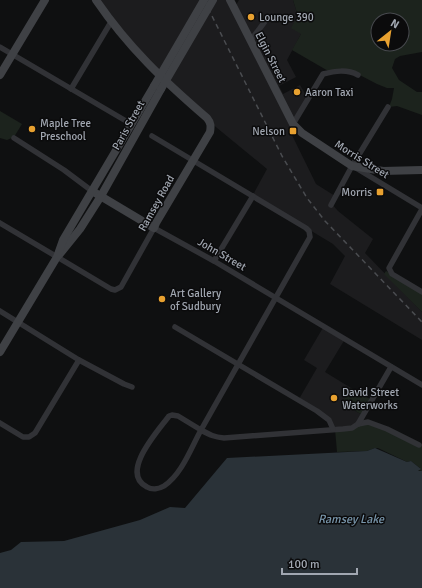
<svg xmlns="http://www.w3.org/2000/svg" width="422" height="588" viewBox="0 0 422 588" font-family="Signika,sans-serif">
<style>
.built{fill:#1c1c1e}
.green{fill:#1c231d;fill-rule:evenodd}
.water{fill:#2a3238}
.lines{fill:none;stroke-linecap:round;stroke-linejoin:round}
.street{stroke:#313236;stroke-width:5.5}
.secondary{stroke:#3f4145;stroke-width:8}
.rail{stroke:#4a4c50;stroke-width:1.5;stroke-dasharray:5 4;stroke-linecap:butt}
.secondary-bridge{stroke:#3f4145;stroke-width:8}
.poi-dot{fill:#e8a130;stroke:#0b0b0c;stroke-width:1.5}
.labels{text-anchor:middle;stroke-width:3;stroke-linejoin:round;paint-order:stroke}
.poi-label{font-size:11px;fill:#a1a7b1;stroke:#0b0b0c;text-anchor:start}
.street-label{font-size:11px;fill:#a1a7b1;stroke:#0b0b0c}
.water-label{font-size:12px;font-style:italic;fill:#7996ab;stroke:#0b0b0c}
</style>
<rect width="100%" height="100%" fill="#0f1011"/>
<!-- built -->
<g class="built">
<polygon points="96,0 233,0 235,7 239,0 293,0 298,16 301,34 287,60 296,77 279,86 283,94 300,85 307,97 295,118 290,131 316,184 335,196 331,203 338,211 373,239 365,253 422,312 422,340 330,284 345,256 333,244 253,196 255,191 267,169 211,123 181,96"/>
<polygon points="324,326 345,339 325,372 351,388 342,403 364,416 359,424 333,429 331,423 299,399 317,368 304,360"/>
</g>
<!-- green -->
<g class="green">
<path d="M293,0H422V52L400,56L395,59L392,68L399,80L417,92H422V115L397,106L389,107L392,99L394,88H387L377,84L352,71L330,72L292,50L301,34L291,28L298,16ZM378,20H402V44H378Z"/>
<polygon points="0,111 22,124 14,137 7,140 0,138"/>
<polygon points="386,271 422,292 422,312 384,274"/>
<polygon points="351,388 372,400 364,416 342,403"/>
<polygon points="365,422 422,445 422,471 418,470 420,468 411,461 407,462 378,448 375,448 367,451 337,452 335,429"/>
</g>
<!-- water -->
<polygon class="water" points="375,448 407,462 411,461 421,469 418,471 422,471 422,588 0,588 0,553 11,550 21,542 64,541 140,520 170,507 185,508 227,458 367,451"/>
<g class="lines">
<!-- street -->
<g class="street">
<polyline points="250,39 254,36 266,20"/>
<polyline points="0,47 126,121"/>
<polyline points="71,89 111,22"/>
<path d="M293,124L323,74C335,71 347,69 358,75"/>
<path d="M152,136L306,228L309,231L310,237L201,430C191,448 182,474 164,486C159,489 152,490 147,487C119,473 158,431 169,416L172,415L178,416L201,430C210,435 214,437 224,438L343,429L352,428L358,424L368,422L387,429L419,445"/>
<polyline points="14,138 64,170 92,191"/>
<polyline points="356,168 422,208"/>
<polyline points="331,205 352,166 388,107"/>
<polyline points="422,209 389,268 392,274 422,292"/>
<polyline points="0,223 111,289 115,290 121,287 154,228 214,261 422,385"/>
<polyline points="214,261 253,196"/>
<polyline points="0,311 79,360 124,384 132,387"/>
<polyline points="175,327 317,411 329,420 333,429"/>
<polyline points="0,423 23,437 29,437 35,433 79,360"/>
<polyline points="358,424 391,367"/>
</g>
<!-- secondary -->
<g class="secondary">
<polyline points="230,0 293,124 302,133 352,166 383,171 422,170"/>
<polyline points="0,75 45,0"/>
<path d="M92,191L154,228L156,223L210,132C211,126 211,123 207,118C164,81 128,47 96,0"/>
<polyline points="59,255 80,229 101,196 161,89"/>
<polyline points="0,352 57,257 63,240 154,86"/>
</g>
<!-- rail -->
<polyline class="rail" points="204,0 282,156 307,198 325,221 422,322"/>
<!-- secondary-bridge -->
<g class="secondary-bridge">
<polyline points="154,86 204,0"/>
<polyline points="161,89 213,0"/>
</g>
</g>
<!-- markers -->
<g class="poi-dot">
<circle cx="251" cy="17" r="4"/>
<circle cx="297" cy="92" r="4"/>
<circle cx="32" cy="129" r="4"/>
<rect x="289" y="127" width="8" height="8" rx="2"/>
<rect x="376" y="188" width="8" height="8" rx="2"/>
<circle cx="162" cy="299" r="4"/>
<circle cx="334" cy="398" r="4"/>
</g>
<g class="labels">
<!-- poi labels -->
<g class="poi-label">
<text x="259" y="21">Lounge 390</text>
<text x="305" y="96">Aaron Taxi</text>
<text x="40" y="127">Maple Tree<tspan x="40" dy="13">Preschool</tspan></text>
<text x="285" y="135" text-anchor="end">Nelson</text>
<text x="372" y="196" text-anchor="end">Morris</text>
<text x="170" y="297">Art Gallery<tspan x="170" dy="13">of Sudbury</tspan></text>
<text x="342" y="396">David Street<tspan x="342" dy="13">Waterworks</tspan></text>
</g>
<!-- street labels -->
<g class="street-label">
<text transform="translate(271 57) rotate(63)" y="4">Elgin Street</text>
<text transform="translate(128 125) rotate(-61)" y="4">Paris Street</text>
<text transform="translate(362 159) rotate(32)" y="4">Morris Street</text>
<text transform="translate(156 203) rotate(-61)" y="4">Ramsey Road</text>
<text transform="translate(222 254) rotate(30)" y="4">John Street</text>
</g>
<!-- water labels -->
<g class="water-label">
<text x="351" y="523">Ramsey Lake</text>
</g>
</g>
<!-- north arrow -->
<g transform="translate(390 32) rotate(30)"><circle r="19" fill="#0b0b0c" stroke="#47494e"/>
<path d="M0-3L7 15L0 10L-7 15Z" fill="#e8a130"/>
<text y="-6" font-size="11" font-weight="bold" text-anchor="middle" fill="#a1a7b1">N</text>
</g>
<!-- scale -->
<path d="M282 568v6h75v-6" fill="none" stroke="#a1a7b1" stroke-width="2"/>
<text x="288" y="568" font-size="12" fill="#a1a7b1" stroke="#0b0b0c" stroke-width="3" paint-order="stroke">100 m</text>
</svg>
